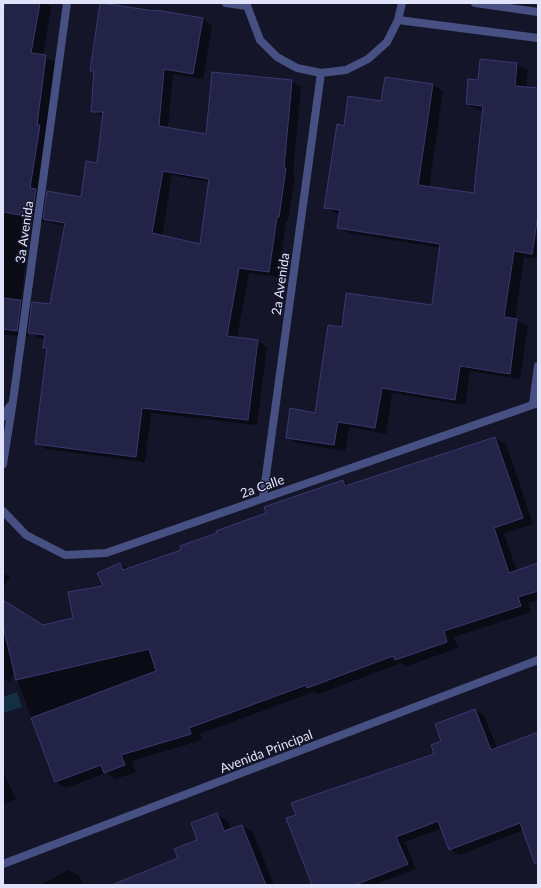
<svg xmlns="http://www.w3.org/2000/svg" width="541" height="888" viewBox="0 0 541 888" font-family="Lato,sans-serif">
<style>
.water{fill:#132f44}
.shadow{fill:#0007;fill-rule:evenodd}
.building{fill:#232348;stroke:#383971;fill-rule:evenodd}
.lines{fill:none;stroke-linecap:round;stroke-linejoin:round}
.street{stroke:#465082;stroke-width:8}
.labels{text-anchor:middle;stroke-width:3;stroke-linejoin:round;paint-order:stroke}
.street-label{font-size:13px;fill:#e1e3fb;stroke:#151529}
</style>
<rect width="100%" height="100%" fill="#151529"/>
<!-- water -->
<polygon class="water" points="17,692 22,707 3,713 3,697"/>
<!-- shadow -->
<g class="shadow">
<path d="M3,3H44L51,7L43,56L57,63L41,193L47,197L82,198L98,164L104,117L92,111L95,72L91,70L203,19L212,25L203,79L173,74L168,128L207,135L291,81L301,87L293,174L295,175L288,222L286,221L279,277L249,273L237,338L257,341L267,347L257,425L151,413L145,462L46,449L36,443L48,349L44,347L46,339L39,338L29,332L28,337L3,334ZM172,175L209,182L201,245L162,237ZM44,218L54,224L66,226L51,305L32,308L21,301L30,221L44,223Z"/>
<polygon points="481,61 517,64 528,70 526,88 538,89 538,259 524,257 515,320 528,326 520,379 470,371 465,405 392,393 386,434 349,427 345,451 297,443 287,437 316,414 343,328 432,306 441,248 349,233 338,227 340,214 335,213 325,207 345,127 382,102 433,85 443,91 429,188 474,194 483,111 478,110 467,104 479,81"/>
<polygon points="495,438 506,444 533,524 504,534 517,571 538,564 538,600 528,603 531,612 454,637 458,648 407,666 401,663 319,694 314,692 200,734 202,740 132,761 136,772 116,779 106,773 66,788 55,781 14,672 10,682 3,678 3,600 44,626 74,619 104,587 120,564 128,569 183,550 218,533 343,481 350,485"/>
<polygon points="3,573 10,577 3,588"/>
<polygon points="475,710 484,715 497,748 538,733 538,831 526,829 459,855 450,849 442,828 405,842 416,869 374,885 313,885 435,754 443,741"/>
<polygon points="3,771 16,799 3,805"/>
<polygon points="217,814 228,821 232,830 242,826 253,832 274,885 114,885 179,859 199,841"/>
<polygon points="68,870 79,876 84,885 41,885"/>
</g>
<!-- building -->
<g class="building">
<polygon points="5,3 40,3 31,53 46,55 37,125 40,125 30,188 36,189 32,217 3,212 3,14"/>
<path d="M100,3L155,11L156,10L203,18L193,74L164,69L159,126L206,134L212,72L292,80L284,168H286L279,217H277L269,272L239,268L227,336L258,340L248,420L142,408L136,457L35,444L47,348H43L45,335L28,333L32,302L50,304L65,223L43,219L47,191L81,197L86,161L97,163L103,112H91L94,71H90ZM163,171L209,179L200,244L152,233Z"/>
<polygon points="480,59 517,63 515,86 538,88 538,215 532,254 514,251 504,317 517,319 510,374 460,366 455,400 382,388 375,428 338,422 334,445 286,438 290,408 315,413 328,325 342,327 346,293 432,305 440,244 337,228 340,210 324,208 337,124 344,126 348,96 381,101 385,77 433,84 418,185 474,193 483,106 466,104 468,79 478,80"/>
<polygon points="3,298 21,300 17,331 3,329"/>
<polygon points="495,437 523,518 494,528 509,573 538,563 538,591 518,597 521,606 444,631 447,642 395,660 393,656 307,688 306,685 189,728 191,734 121,755 125,765 104,773 101,765 55,782 31,718 156,671 149,649 16,680 3,626 3,600 43,625 73,618 68,592 103,586 97,573 120,563 123,570 181,550 180,546 217,533 216,531 266,513 264,507 343,480 345,486"/>
<polygon points="475,709 491,750 538,732 538,864 535,864 520,823 449,850 438,821 396,837 408,864 355,885 312,885 286,818 296,815 291,803 434,754 431,745 441,741 435,724"/>
<polygon points="217,813 224,831 242,825 266,885 114,885 114,884 178,858 174,849 197,840 191,823"/>
</g>
<g class="lines">
<!-- street -->
<g class="street">
<polyline points="226,3 246,6"/>
<polyline points="246,3 260,40 277,57 297,68 321,73 346,70 368,59 387,42 398,20 402,3"/>
<polyline points="475,3 538,12"/>
<polyline points="398,20 538,38"/>
<polyline points="533,404 538,366"/>
<polyline points="3,417 10,406"/>
<polyline points="3,464 13,401 67,3"/>
<polyline points="263,498 321,73"/>
<polyline points="3,511 26,535 65,555 106,553 538,403"/>
<polyline points="3,864 538,660"/>
</g>
</g>
<g class="labels">
<!-- street labels -->
<g class="street-label">
<text transform="translate(24 232) rotate(-82)" y="5">3a Avenida</text>
<text transform="translate(280 284) rotate(-82)" y="5">2a Avenida</text>
<text transform="translate(262 486) rotate(-19)" y="5">2a Calle</text>
<text transform="translate(266 751) rotate(-21)" y="5">Avenida Principal</text>
</g>
</g>
<!-- border -->
<rect width="541" height="888" fill="none" stroke="#e1e3fb" stroke-width="8"/>
</svg>
